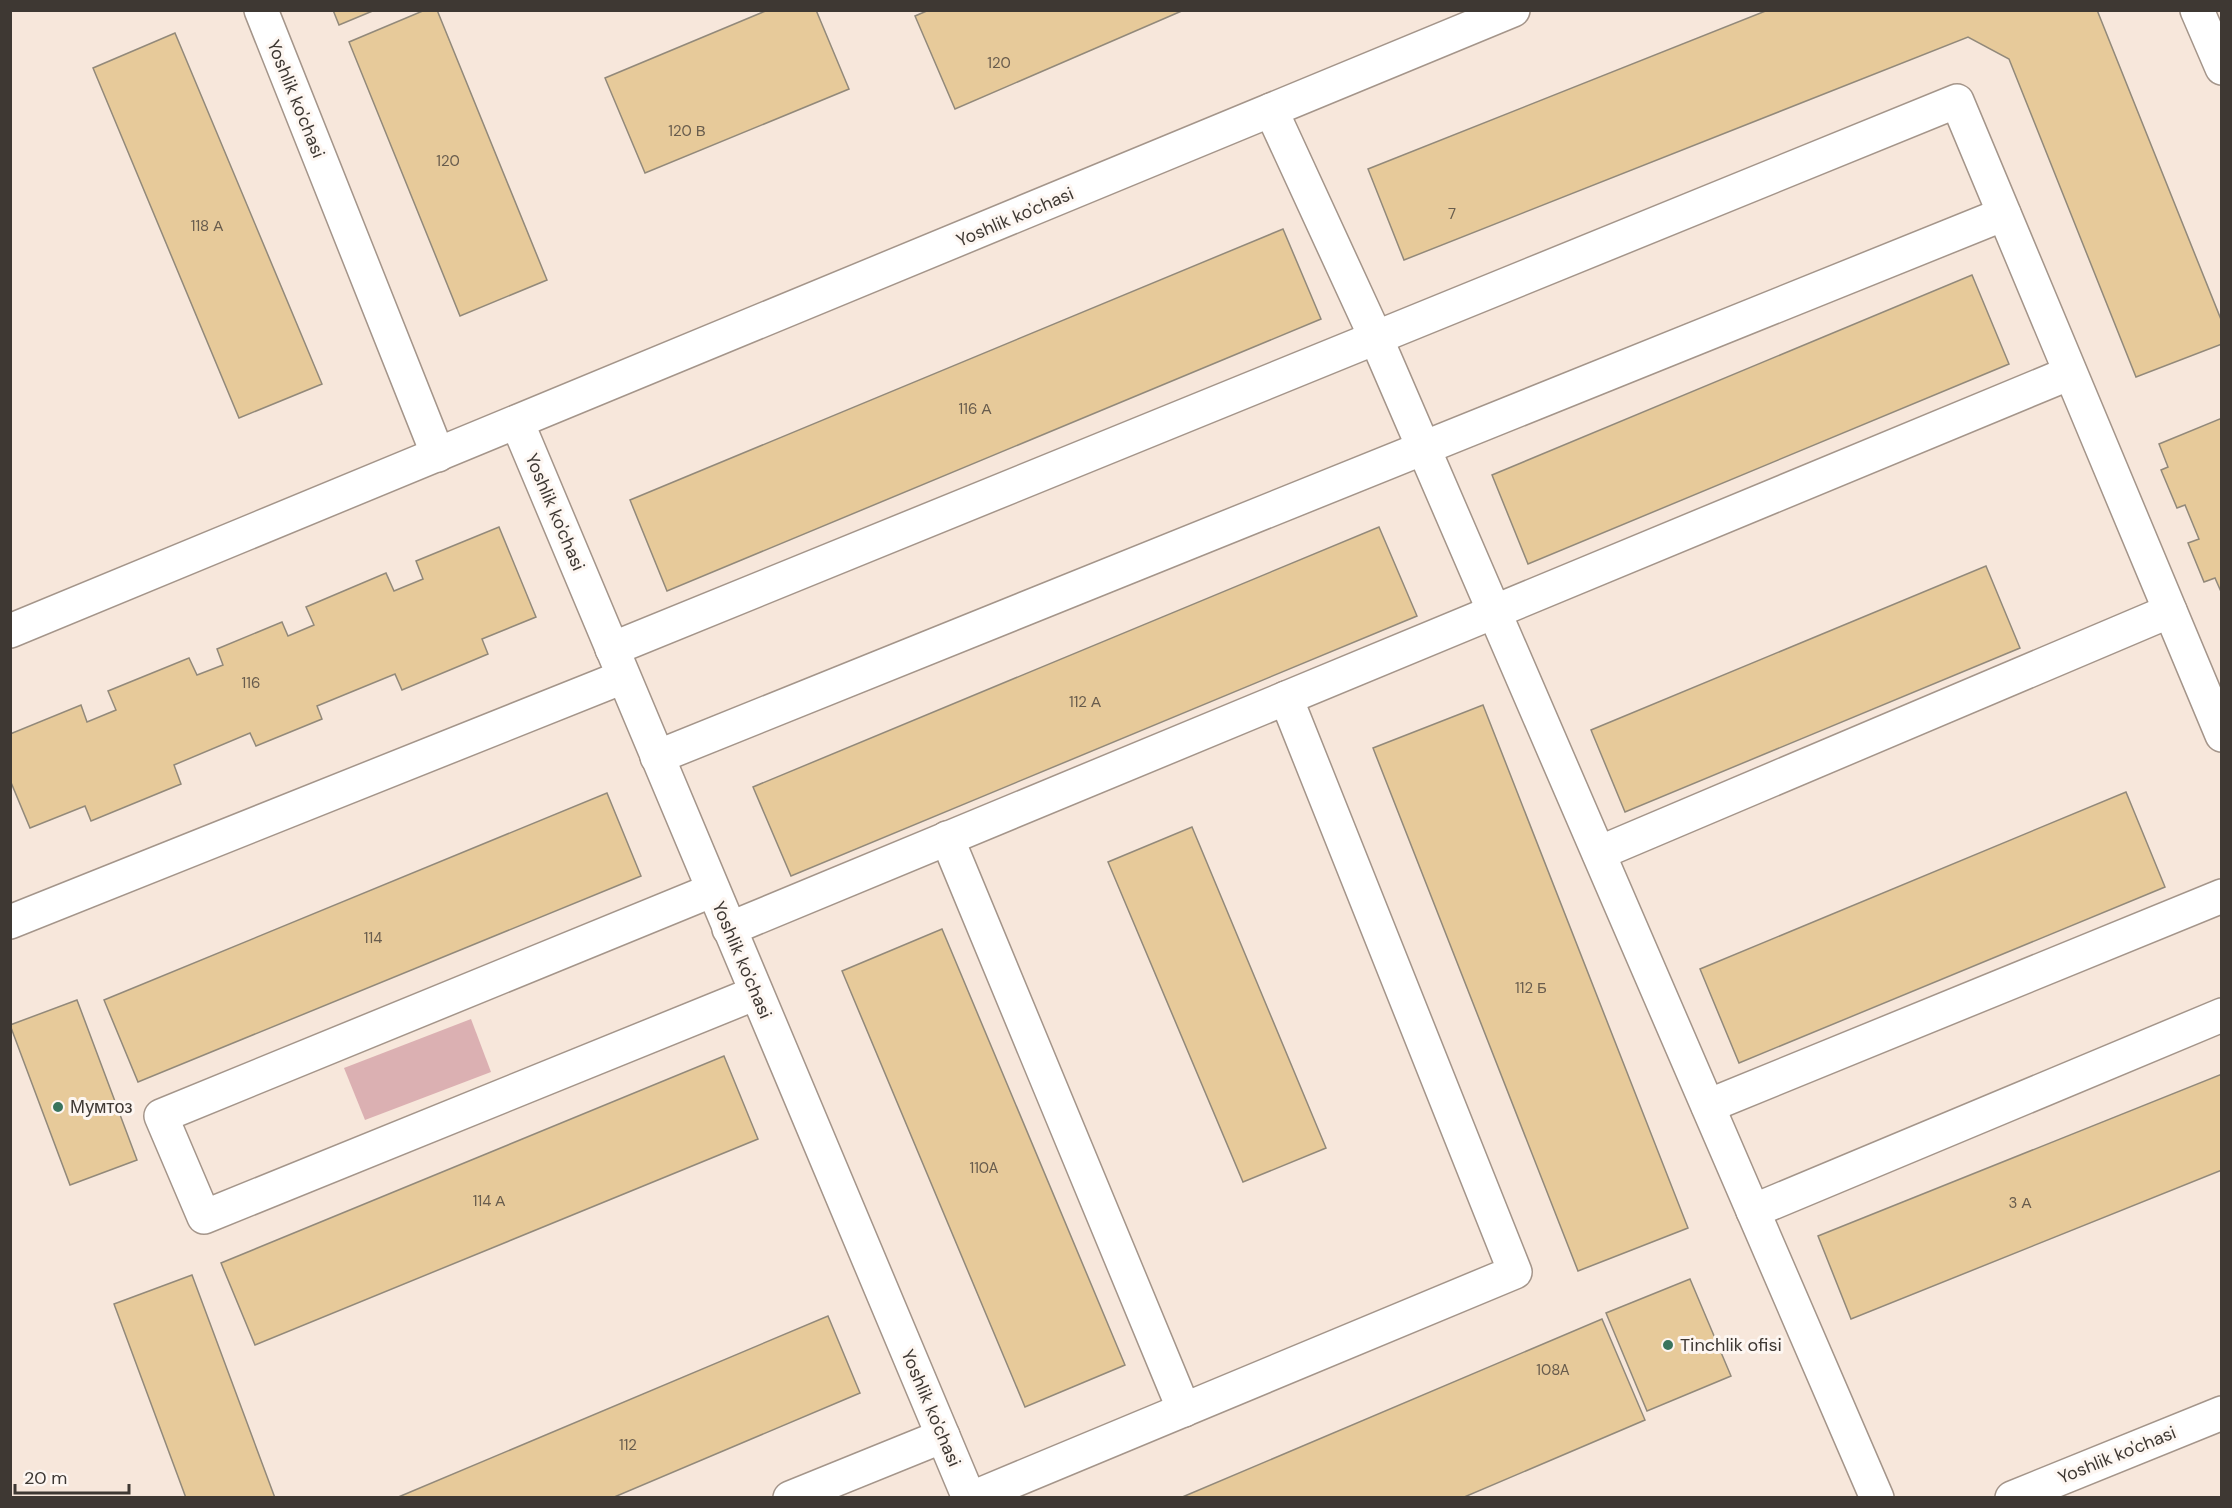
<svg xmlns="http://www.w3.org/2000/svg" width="2232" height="1508" viewBox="0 0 2232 1508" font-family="'DM Sans',sans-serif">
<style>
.green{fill:#dbb0b2}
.building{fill:#e7ca9a;stroke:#92897a;stroke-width:1.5}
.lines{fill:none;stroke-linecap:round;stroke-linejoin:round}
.minor-casing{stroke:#a4958a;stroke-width:36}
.minor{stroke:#fff;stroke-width:33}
.poi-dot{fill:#39745d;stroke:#fdf6f1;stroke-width:2}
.labels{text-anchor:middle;stroke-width:6;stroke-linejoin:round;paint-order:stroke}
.number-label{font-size:15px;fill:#685c4d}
.street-label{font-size:18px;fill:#3e3833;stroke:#fdf6f1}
.poi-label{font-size:18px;fill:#3e3833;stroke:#fdf6f1;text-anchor:start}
</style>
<rect width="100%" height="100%" fill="#f7e7db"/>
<!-- green -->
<polygon class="green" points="471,1019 491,1072 365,1120 344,1068"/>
<!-- building -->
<g class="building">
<polygon points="333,10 375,10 339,25"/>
<polygon points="425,10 437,10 547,280 460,316 349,42"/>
<polygon points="768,10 816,10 849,89 645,173 605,78"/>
<polygon points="929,10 1184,10 955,109 915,16"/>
<polygon points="1768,10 2097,10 2222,322 2222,344 2136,377 2009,59 1968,37 1404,260 1368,169"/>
<polygon points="175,33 322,384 239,418 93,68"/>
<polygon points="1283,229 1321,319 667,591 630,500"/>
<polygon points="1972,275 2009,364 1528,564 1492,475"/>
<polygon points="2222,418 2222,594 2215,578 2204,582 2188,543 2199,539 2185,505 2177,508 2161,470 2168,467 2159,444"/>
<polygon points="499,527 536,617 482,639 488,654 402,690 395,674 317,706 322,719 256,746 250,733 174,765 181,784 91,821 85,806 30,828 10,780 10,734 81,705 87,722 116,710 108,691 189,658 197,675 223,665 217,649 282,622 288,636 314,625 306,607 386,573 394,591 423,579 416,561"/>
<polygon points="1379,527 1417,616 791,876 753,787"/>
<polygon points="1986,566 2020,648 1625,812 1591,730"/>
<polygon points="1483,705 1688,1228 1578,1271 1373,748"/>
<polygon points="2126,792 2165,887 1739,1063 1700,969"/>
<polygon points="607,793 641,876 138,1082 104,1000"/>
<polygon points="1192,827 1326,1148 1243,1182 1108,862"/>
<polygon points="942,929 1125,1365 1025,1407 842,971"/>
<polygon points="77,1000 137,1160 70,1185 10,1025"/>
<polygon points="724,1056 758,1139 255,1345 221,1263"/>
<polygon points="2222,1074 2222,1170 1851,1319 1818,1236"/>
<polygon points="192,1275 275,1498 186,1498 114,1304"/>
<polygon points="1690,1279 1731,1376 1647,1411 1606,1313"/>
<polygon points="828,1316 860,1393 612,1498 396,1498"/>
<polygon points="1602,1319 1645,1420 1462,1498 1180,1498"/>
</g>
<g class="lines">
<!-- minor casing -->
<g class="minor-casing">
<g id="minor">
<polyline points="261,10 438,455"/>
<polyline points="2197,10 2222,68"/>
<polyline points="1271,110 1376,338 1877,1498"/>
<polyline points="517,422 969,1498"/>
<polyline points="10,631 1513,10"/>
<polyline points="612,649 1957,101 2222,735"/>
<polyline points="657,757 2004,214"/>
<polyline points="947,838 1184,1410"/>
<polyline points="1599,853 2170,611"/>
<polyline points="713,890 161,1116 204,1217 756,993"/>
<polyline points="10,922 623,677"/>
<polyline points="729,929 2070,373"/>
<polyline points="1708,1106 2222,896"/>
<polyline points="1753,1211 2222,1015"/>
<polyline points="790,1498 943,1436"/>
<polyline points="972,1498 1515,1272 1286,698"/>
<polyline points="2012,1498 2222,1413"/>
</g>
</g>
<!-- minor -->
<use href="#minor" class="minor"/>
</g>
<!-- markers -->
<g class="poi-dot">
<circle cx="58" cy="1107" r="6"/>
<circle cx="1668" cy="1345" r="6"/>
</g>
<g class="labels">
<!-- number labels -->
<g class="number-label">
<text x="999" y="68">120</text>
<text x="687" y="136">120 В</text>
<text x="448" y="166">120</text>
<text x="1452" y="219">7</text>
<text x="207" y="231">118 А</text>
<text x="975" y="414">116 А</text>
<text x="251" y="688">116</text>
<text x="1085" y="707">112 А</text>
<text x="373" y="943">114</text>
<text x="1531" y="993">112 Б</text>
<text x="984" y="1173">110A</text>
<text x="489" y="1206">114 А</text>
<text x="2020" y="1208">3 А</text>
<text x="1553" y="1375">108A</text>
<text x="628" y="1450">112</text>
</g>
<!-- street labels -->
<g class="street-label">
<text transform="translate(296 99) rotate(68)" y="6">Yoshlik ko'chasi</text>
<text transform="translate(1015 217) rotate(-23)" y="6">Yoshlik ko'chasi</text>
<text transform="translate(555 512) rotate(67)" y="6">Yoshlik ko'chasi</text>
<text transform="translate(742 960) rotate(67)" y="6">Yoshlik ko'chasi</text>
<text transform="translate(931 1408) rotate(67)" y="6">Yoshlik ko'chasi</text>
<text transform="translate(2117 1455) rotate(-22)" y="6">Yoshlik ko'chasi</text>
</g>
<!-- poi labels -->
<g class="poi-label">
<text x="70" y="1113">Мумтоз</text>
<text x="1680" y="1351">Tinchlik ofisi</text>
</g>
</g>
<!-- border -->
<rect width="2232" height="1508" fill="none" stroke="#3e3833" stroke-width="24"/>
<!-- scale -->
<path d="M15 1484v9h114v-9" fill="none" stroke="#3e3833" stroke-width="3"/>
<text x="24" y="1484" font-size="18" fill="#3e3833" stroke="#fdf6f1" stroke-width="4.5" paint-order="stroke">20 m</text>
</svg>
